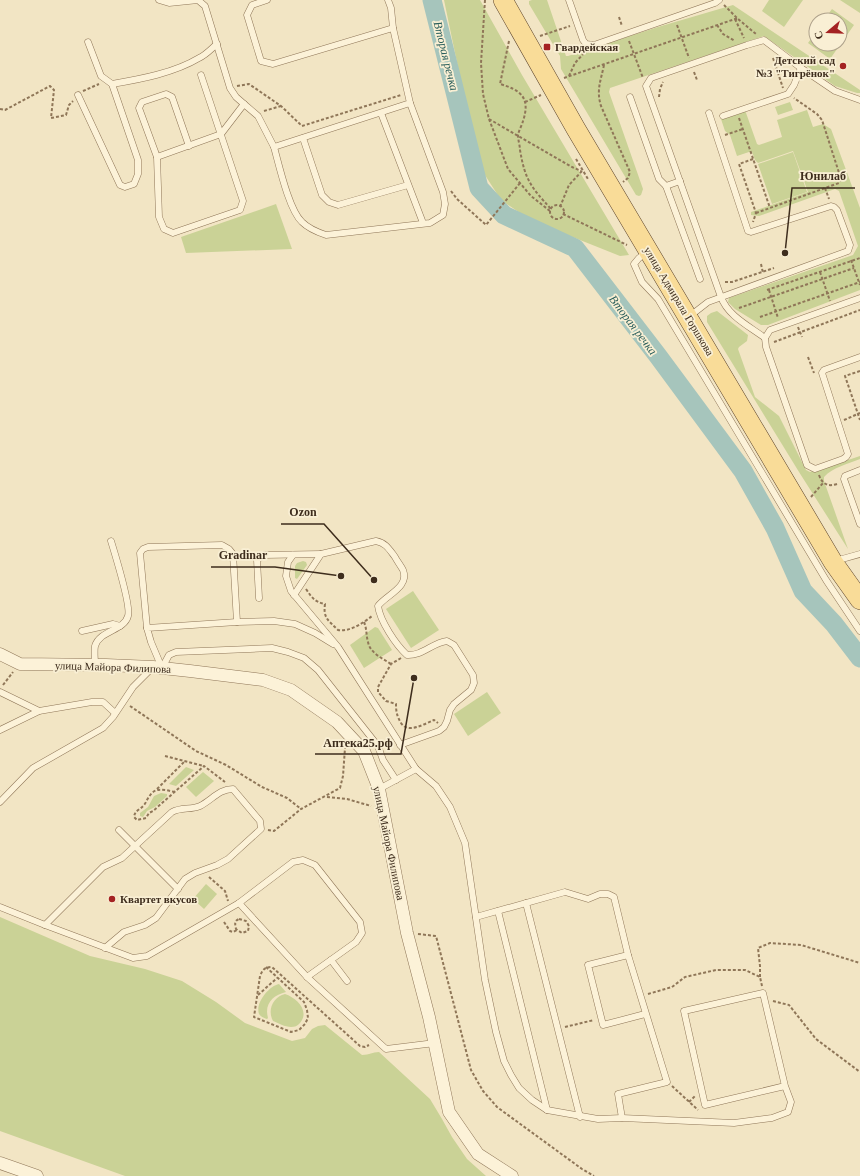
<svg xmlns="http://www.w3.org/2000/svg" width="860" height="1176" viewBox="0 0 860 1176" font-family="'Times New Roman',serif">
<style>
.green{fill:#cad296}
.lines{fill:none;stroke-linecap:round;stroke-linejoin:round}
.river{stroke:#a6c5bc;stroke-width:19}
.lane-casing{stroke:#8f7658;stroke-width:7}
.street-casing{stroke:#8f7658;stroke-width:13}
.primary-casing{stroke:#5d442c;stroke-width:20}
.path{stroke:#8f7658;stroke-width:2;stroke-dasharray:3 2;stroke-linecap:butt}
.lane{stroke:#fcf2d8;stroke-width:6}
.street{stroke:#fcf2d8;stroke-width:12}
.primary{stroke:#f9dc98;stroke-width:19}
.poi-dot{fill:#a42222;stroke:#f9efd4;stroke-width:1.5}
.labels{text-anchor:middle;stroke-width:3.5;stroke-linejoin:round;paint-order:stroke}
.poi-label{font-size:11px;font-weight:bold;fill:#3e2d1d;stroke:#f9efd4;text-anchor:start}
.street-label{font-size:11px;fill:#3e2d1d;stroke:#f9efd4}
.water-label{font-size:12px;font-style:italic;fill:#2b5f5c;stroke:#f9efd4}
.leader{fill:none;stroke:#3e2d1d;stroke-width:1.5}
.callout-dot{fill:#3e2d1d;stroke:#f9efd4;stroke-width:1.5}
.callout-label{font-size:12px;text-anchor:middle;font-weight:bold;fill:#3e2d1d;stroke:#f9efd4;stroke-width:3.5;stroke-linejoin:round;paint-order:stroke}
</style>
<rect width="100%" height="100%" fill="#f2e5c4"/>
<!-- green -->
<g class="green">
<polygon points="444,0 480,0 522,75 629,255 620,256 550,228 520,213 501,200 483,172 475,149"/>
<polygon points="532,0 547,0 566,56 568,56 658,27 733,5 860,90 860,93 857,93 835,86 764,36 610,88 609,92 643,189 641,195 639,196 636,195 561,69 560,56 529,4 529,1"/>
<polygon points="769,0 803,0 784,27 762,11"/>
<polygon points="840,0 860,0 860,13"/>
<polygon points="832,9 854,25 830,59 808,43 816,32 816,44 840,44 840,20 824,20"/>
<polygon points="790,102 793,110 778,115 775,107"/>
<polygon points="745,110 757,144 759,145 782,137 777,120 807,110 813,127 823,124 831,129 860,208 860,290 768,325 761,325 735,309 728,302 729,298 853,255 858,246 839,191 835,189 759,216 751,215 751,212 808,192 793,151 758,163 755,160 752,152 749,152 737,156 730,135 725,131 721,119"/>
<polygon points="793,152 807,192 772,204 758,164"/>
<polygon points="276,204 292,249 186,253 181,237"/>
<path d="M717,311L748,335L747,341L739,347L738,349L755,397L779,416L806,470L810,472L845,459L848,460L860,456V459C848,464 833,467 824,477V481L848,549L799,472L707,322V316L711,313Z"/>
<polygon points="303,561 306,562 307,565 297,579 295,578 295,566 297,563"/>
<polygon points="413,591 439,630 411,648 386,609"/>
<polygon points="375,627 378,628 392,650 364,668 350,645"/>
<polygon points="487,692 501,713 468,736 454,714"/>
<polygon points="186,767 194,770 176,786 169,784"/>
<polygon points="203,772 214,781 196,797 186,787"/>
<polygon points="161,793 167,794 167,796 155,807 147,811 143,817 140,816 140,813 148,807 154,796"/>
<polygon points="206,884 217,894 204,909 193,899"/>
<path d="M0,917L90,956L145,969L182,981L216,1002L245,1023L292,1041L305,1038L312,1029L318,1026L325,1025L362,1055C370,1055 372,1052 379,1052L430,1099L442,1119L452,1137L467,1159L486,1176H125L0,1131Z"/>
<path d="M279,984L286,992C273,995 264,1004 268,1018L267,1019C264,1018 260,1016 259,1014C255,1003 269,986 279,984Z"/>
<path d="M285,994C297,998 310,1011 300,1023C297,1026 295,1027 291,1027C285,1027 278,1023 273,1021C267,1010 273,997 285,994Z"/>
</g>
<g class="lines">
<!-- river -->
<polyline class="river" points="432,0 479,188 504,215 575,248 658,356 743,471 775,528 803,591 834,624 860,658"/>
<!-- lane casing -->
<g class="lane-casing">
<g id="lane">
<polyline points="159,0 169,3 198,0 205,6 230,88 236,97 244,104"/>
<polyline points="267,0 252,5 247,15 261,61 273,64 393,28 391,8 388,0"/>
<polyline points="569,0 583,40 586,44 594,45 715,3 719,0"/>
<polyline points="88,42 101,76 112,84"/>
<path d="M78,95L120,185L125,187L134,184L138,174V160L112,84C141,79 174,73 199,58C206,55 211,49 217,44"/>
<polyline points="630,97 659,179 666,186 680,181"/>
<path d="M860,100L835,91L801,68L764,40L747,45L651,78L646,86L721,297C728,316 749,326 765,338L770,330L860,298"/>
<polyline points="381,113 423,223"/>
<polyline points="723,116 788,94 794,85 801,68"/>
<polyline points="303,138 322,195 329,202 338,205 408,185"/>
<polyline points="189,146 172,97 166,94 142,102 139,108 157,157 159,217 164,229 173,233 240,210 243,201 201,75"/>
<path d="M274,147C279,165 289,210 302,222C309,229 317,232 326,235L430,223L443,215L445,204L443,192L410,103"/>
<polyline points="157,157 221,134 244,104 258,116 274,147 410,103 393,28"/>
<polyline points="666,186 700,279"/>
<polyline points="646,253 639,258 634,264 642,282 658,299 826,580 860,631"/>
<polyline points="690,316 708,302 848,251 850,245 837,210 834,207 831,206 751,232 748,231 709,113"/>
<polyline points="765,338 766,347 807,465 815,469 843,459 846,457 848,454 822,373 824,370 860,357"/>
<polyline points="860,470 845,476 844,479 860,524"/>
<polyline points="293,555 288,562 286,576 291,591 338,647 416,769 379,789"/>
<polyline points="835,561 860,554"/>
<path d="M294,595L321,554L376,541C386,543 389,549 395,557C397,561 401,566 403,570C410,587 386,595 378,606C380,621 396,645 407,655C422,656 432,643 447,641L454,645L473,675L474,683L471,690L454,704L450,710L447,721L444,727L439,731L400,745"/>
<polyline points="259,598 257,560 264,555 321,554"/>
<polyline points="147,628 140,553 143,549 148,547 222,545 229,549 233,554 237,622"/>
<polyline points="82,631 113,624 120,626"/>
<path d="M95,665C95,659 94,652 95,646C100,630 124,631 128,616C131,606 115,554 111,541"/>
<polyline points="162,668 169,655 176,652 272,648 288,652 304,658 318,670 378,746 383,760 396,780"/>
<polyline points="162,668 151,642 147,628 237,622 274,621 295,624 315,633 333,644"/>
<polyline points="0,692 39,711"/>
<polyline points="0,730 39,711 92,702 103,702 115,713"/>
<polyline points="416,769 436,786 450,807 465,843 485,980 496,1032 504,1061 511,1075 519,1088 532,1100 547,1110 598,1119 622,1118 734,1123 772,1118 788,1112 791,1102 785,1086 763,993 684,1011 705,1105 785,1086"/>
<polyline points="0,802 33,768 103,728 113,717 133,687 152,668"/>
<polyline points="119,830 178,889"/>
<polyline points="239,903 293,862 303,860 315,865 360,922 362,933 356,942 307,977"/>
<polyline points="526,903 580,1117"/>
<polyline points="0,907 45,925 133,958 147,956 239,903 307,977 386,1049 435,1043"/>
<polyline points="498,911 547,1110"/>
<polyline points="476,917 565,892 588,899 600,894 608,894 614,897 628,955 667,1082 618,1094 622,1118"/>
<path d="M45,925L103,867L122,858L172,812C181,807 191,810 200,806C212,800 219,789 233,789L260,821L261,829L228,859L217,865L195,873L185,879L156,918L145,925L124,932L105,948"/>
<polyline points="628,955 588,965 603,1025 645,1014"/>
<polyline points="331,960 347,981"/>
</g>
</g>
<!-- street casing -->
<g class="street-casing">
<g id="street">
<polyline points="0,654 20,664 106,665 153,667 190,671 263,680 291,690 337,722 364,751 379,789 407,933 429,1017 449,1112 478,1154 512,1176"/>
<polyline points="0,1163 37,1176"/>
</g>
</g>
<!-- primary casing -->
<g class="primary-casing">
<polyline id="primary" points="503,0 576,129 833,562 860,600"/>
</g>
<!-- path -->
<g class="path">
<polyline points="485,0 481,63 483,94 489,119 508,169 531,196 550,211"/>
<polyline points="724,5 738,19 756,34"/>
<polyline points="619,17 622,26"/>
<polyline points="735,19 744,38"/>
<polyline points="677,25 689,58"/>
<polyline points="717,25 723,34 735,41"/>
<polyline points="540,36 570,26"/>
<path d="M509,41L500,84C520,90 531,97 523,121C522,125 519,130 518,135C518,140 520,146 520,150C525,180 531,187 551,209"/>
<polyline points="629,41 643,78"/>
<polyline points="773,58 783,88"/>
<path d="M604,65C601,80 596,90 601,106L630,172L628,178L623,182"/>
<polyline points="694,72 697,80"/>
<polyline points="569,76 575,63 585,52"/>
<polyline points="564,78 735,19 738,19"/>
<polyline points="237,86 249,84 281,106 302,126 401,95"/>
<polyline points="83,91 99,84"/>
<polyline points="659,97 660,89 663,82"/>
<polyline points="525,102 541,95"/>
<polyline points="0,109 5,110 50,86 54,90 51,118 66,115 69,105 73,101"/>
<polyline points="264,111 281,106"/>
<polyline points="739,118 770,208"/>
<polyline points="489,119 572,167 581,171"/>
<polyline points="725,135 743,129"/>
<polyline points="576,159 588,179"/>
<polyline points="753,159 739,164 756,213 753,222"/>
<polyline points="825,188 829,199"/>
<polyline points="451,191 457,199 486,225 520,183"/>
<circle cx="557" cy="212" r="7"/>
<polyline points="560,207 569,185 582,171"/>
<polyline points="756,213 839,183 841,179 822,120 817,114 794,98"/>
<polyline points="563,214 627,245"/>
<polyline points="851,260 860,285"/>
<polyline points="761,264 763,273"/>
<polyline points="820,272 830,301"/>
<polyline points="725,282 732,282 774,268"/>
<polyline points="767,290 860,258"/>
<polyline points="769,290 778,318"/>
<polyline points="739,308 854,268"/>
<polyline points="760,317 860,282"/>
<polyline points="798,327 802,337"/>
<polyline points="774,342 860,310"/>
<polyline points="808,357 814,373"/>
<polyline points="860,371 845,376 860,420"/>
<polyline points="844,420 860,413"/>
<path d="M819,475C822,484 828,487 837,484"/>
<polyline points="811,497 823,483"/>
<path d="M306,589C312,598 315,602 325,604C323,618 328,620 338,630C350,632 363,623 372,616"/>
<path d="M364,622C367,629 366,635 368,642C370,653 382,658 391,664"/>
<path d="M401,658L391,664L378,687V692L386,701L396,704C396,712 397,716 401,723C408,734 424,724 434,720L438,723"/>
<polyline points="3,685 13,672"/>
<polyline points="130,706 196,751 226,765 262,787 287,798 301,809"/>
<polyline points="165,756 204,766"/>
<polyline points="157,789 185,761"/>
<path d="M175,792C165,790 155,786 149,797C147,799 146,803 144,805C140,810 135,810 134,817L137,820L146,818L149,813L153,811L204,766L225,782"/>
<polyline points="327,797 347,799 371,806"/>
<polyline points="268,830 274,831 301,809 340,788 343,776 345,748"/>
<polyline points="209,877 225,891 228,901"/>
<path d="M239,919L246,921L249,926L248,931L242,933L236,929C235,924 234,921 239,919Z"/>
<polyline points="224,922 230,931 233,932 237,930"/>
<polyline points="418,934 436,936 471,1070 483,1091 497,1107 582,1169 594,1176"/>
<path d="M266,967L304,1002L307,1010L308,1018L305,1024L299,1030L291,1032L254,1017L260,976C263,969 265,967 272,967L360,1046L365,1047L369,1045"/>
<polyline points="760,977 760,966 758,948 770,943 801,945 860,963"/>
<polyline points="648,994 672,987 685,977 716,970 745,970 760,977 762,986"/>
<polyline points="258,995 277,978"/>
<polyline points="773,1001 789,1005 816,1039 860,1072"/>
<polyline points="565,1027 594,1020"/>
<polyline points="672,1086 698,1110"/>
<polyline points="689,1102 695,1096"/>
</g>
<!-- lane -->
<use href="#lane" class="lane"/>
<!-- street -->
<use href="#street" class="street"/>
<!-- primary -->
<use href="#primary" class="primary"/>
</g>
<!-- markers -->
<g class="poi-dot">
<rect x="543" y="43" width="8" height="8" rx="2"/>
<circle cx="843" cy="66" r="4"/>
<circle cx="112" cy="899" r="4"/>
</g>
<g class="labels">
<!-- poi labels -->
<g class="poi-label">
<text x="555" y="51">Гвардейская</text>
<text x="835" y="64" text-anchor="end">Детский сад<tspan x="835" dy="13">№3 "Тигрёнок"</tspan></text>
<text x="120" y="903">Квартет вкусов</text>
</g>
<!-- street labels -->
<g class="street-label">
<text transform="translate(679 301) rotate(59)" y="4">улица Адмирала Горшкова</text>
<text transform="translate(113 667) rotate(2)" y="4">улица Майора Филипова</text>
<text transform="translate(389 843) rotate(78)" y="4">улица Майора Филипова</text>
</g>
<!-- water labels -->
<g class="water-label">
<text transform="translate(446 56) rotate(76)" y="4">Вторая речка</text>
<text transform="translate(633 325) rotate(53)" y="4">Вторая речка</text>
</g>
</g>
<!-- callouts -->
<path class="leader" d="M785 253L792 188H855M374 580L324 524H281M341 576L275 567H211M414 678L401 754H315"/>
<g class="callout-dot">
<circle cx="785" cy="253" r="4"/>
<circle cx="374" cy="580" r="4"/>
<circle cx="341" cy="576" r="4"/>
<circle cx="414" cy="678" r="4"/>
</g>
<g class="callout-label">
<text x="823" y="180">Юнилаб</text>
<text x="303" y="516">Ozon</text>
<text x="243" y="559">Gradinar</text>
<text x="358" y="747">Аптека25.рф</text>
</g>
<!-- north arrow -->
<g transform="translate(828 32) rotate(251)"><circle r="19" fill="#f9efd4" stroke="#aea18b"/>
<path d="M0-3L7 15L0 10L-7 15Z" fill="#a42222"/>
<text y="-6" font-size="11" font-weight="bold" text-anchor="middle" fill="#3e2d1d">С</text>
</g>
</svg>
